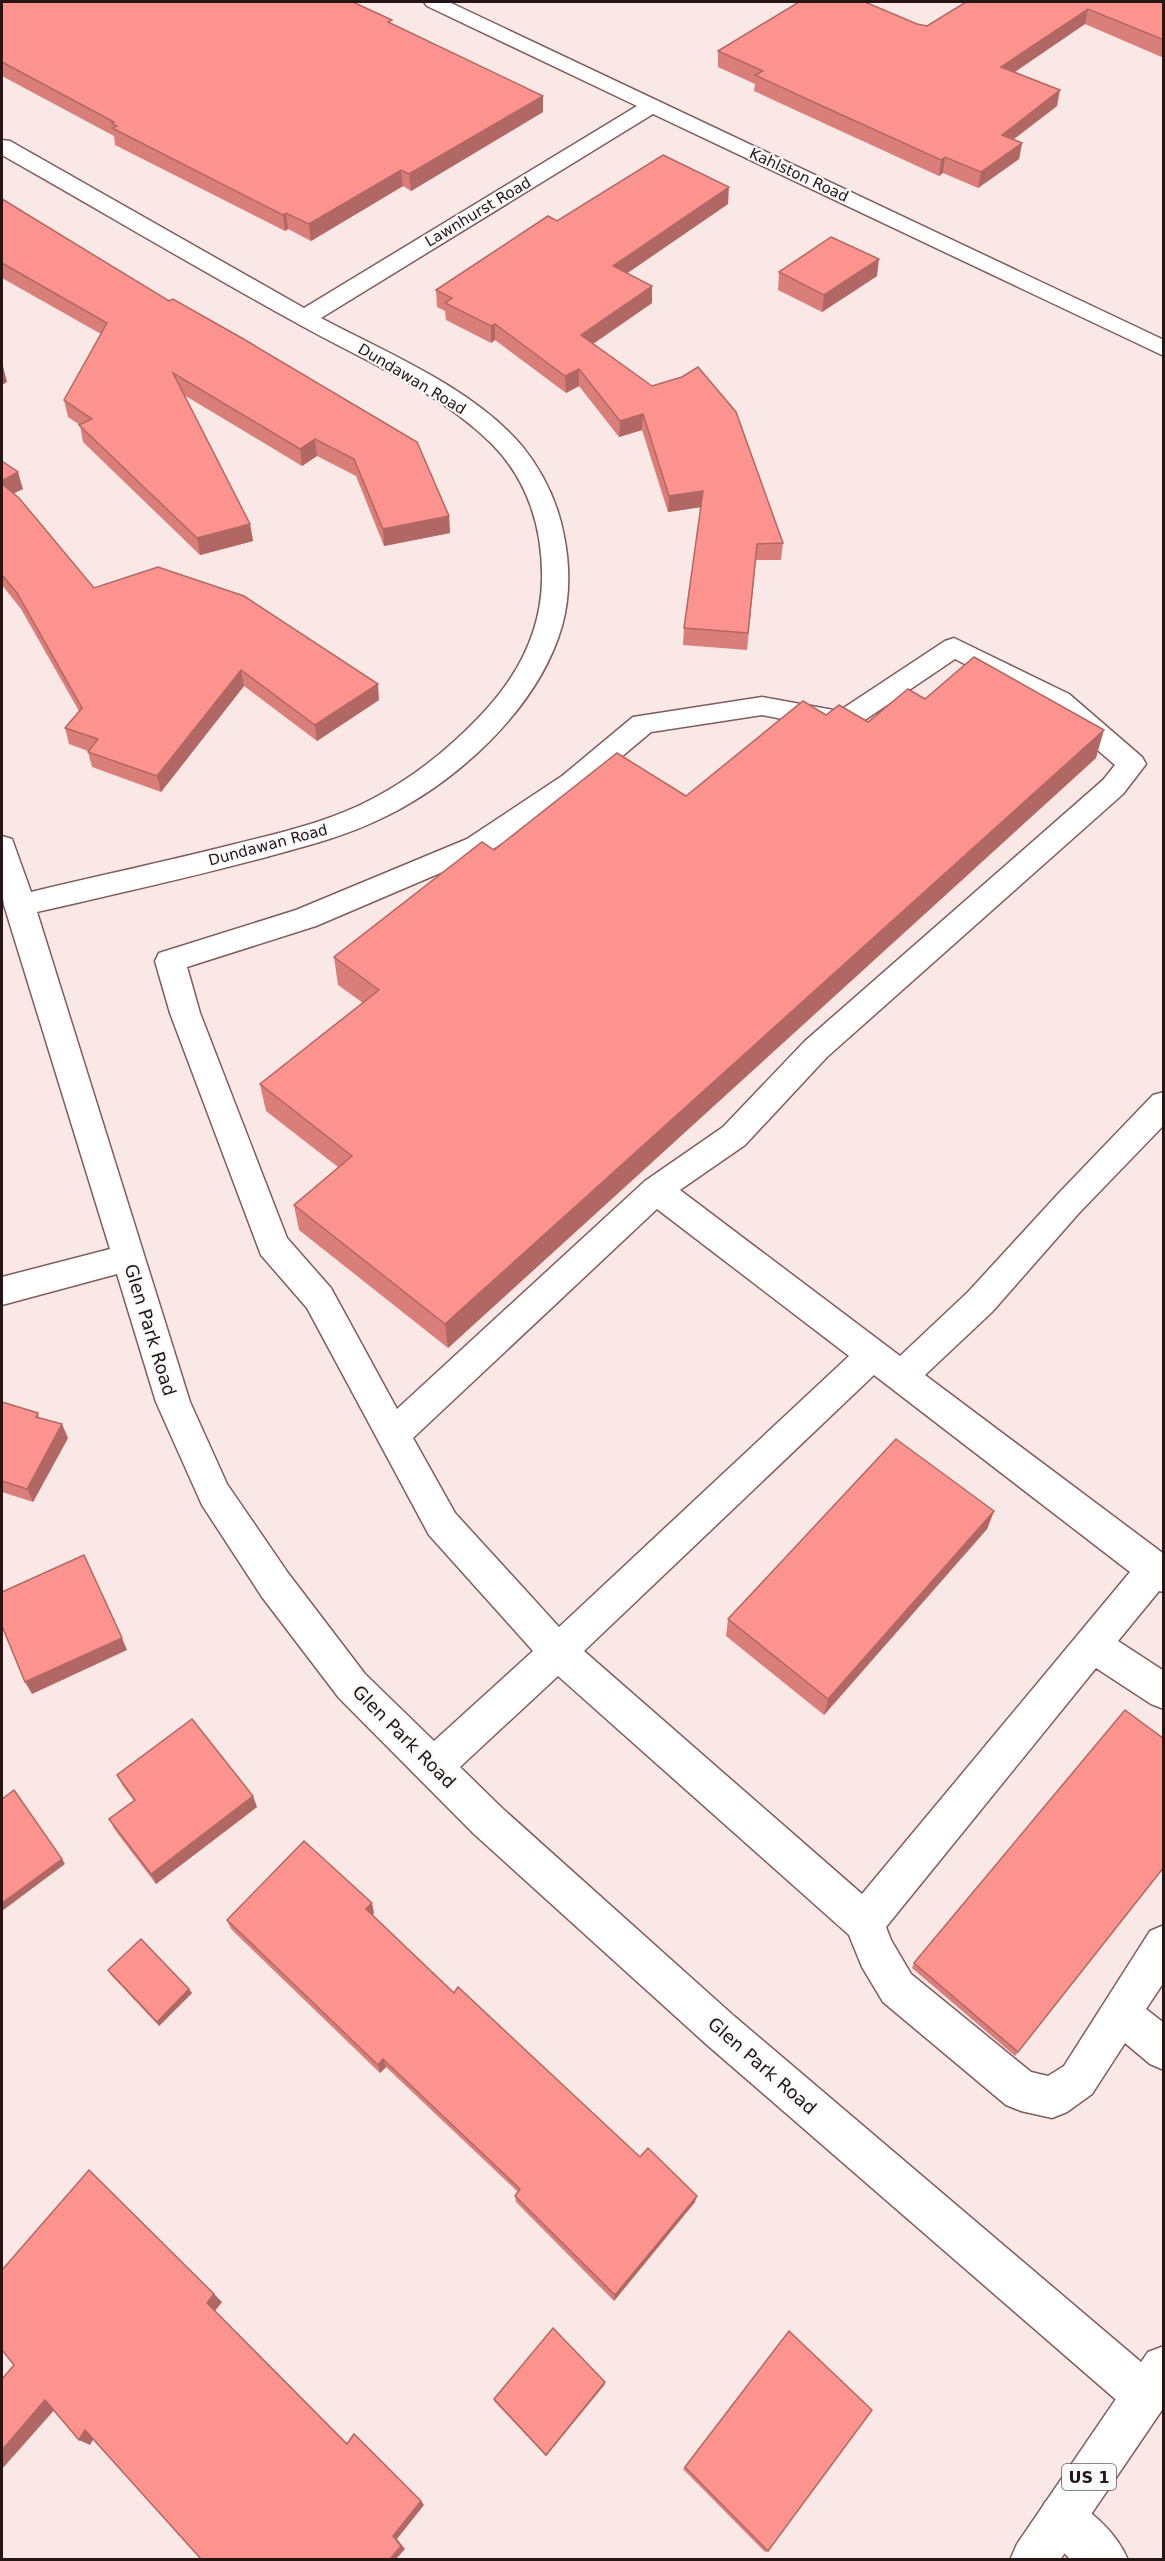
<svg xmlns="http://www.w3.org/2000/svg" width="1165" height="2561" viewBox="0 0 1165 2561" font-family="'DejaVu Sans',sans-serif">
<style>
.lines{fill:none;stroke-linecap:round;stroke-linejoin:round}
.minor-casing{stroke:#825c5a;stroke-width:3}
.highway-casing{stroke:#825c5a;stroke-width:3}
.minor{fill:#fff;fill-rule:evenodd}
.highway{fill:#fff;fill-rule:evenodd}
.wall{fill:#da7e7a}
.shaded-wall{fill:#b16763}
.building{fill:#fd938e;stroke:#b16763;stroke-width:1.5}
.labels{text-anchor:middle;stroke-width:4.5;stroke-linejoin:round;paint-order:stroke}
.far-street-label{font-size:15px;fill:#251615;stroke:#fafafa}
.shield{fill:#fafafa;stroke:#655a5a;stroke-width:1.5}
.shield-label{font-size:16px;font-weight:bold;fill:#251615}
.street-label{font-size:18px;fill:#251615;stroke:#fafafa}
</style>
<rect width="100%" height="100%" fill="#fae8e6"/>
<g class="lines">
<!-- minor casing -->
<g class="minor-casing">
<g id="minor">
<path d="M424,2H449L1164,340V356L653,114L321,318C387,353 473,388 522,446C543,472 558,503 564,536C570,566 570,597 562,626C538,710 453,786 376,821C342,837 306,846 270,856C193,877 115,894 37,912L190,1402L227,1484L288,1573L365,1674L434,1741L533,1651L429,1535L307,1308L261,1255L170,1013L155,961L159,953L296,910L467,839L562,776L633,717L762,697L839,711L945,641L954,638L1069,694L1142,757L1146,764L1123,794L827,1057L745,1145L680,1190L900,1356L968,1292L1057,1195L1153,1095L1164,1092V1125L1079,1213L992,1312L925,1375L1164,1554V1592L1159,1591L1118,1641L1164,1671V1709L1151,1704L1096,1668L886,1927L891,1940L911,1974L1031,2072L1048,2076L1064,2066L1150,1931L1164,1925V1982L1146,2009L1164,2023V2070L1150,2064L1125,2043L1092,2094L1067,2112L1052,2118L1021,2111L1006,2105L883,2002L862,1967L849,1935L558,1676L460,1767L502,1808L734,2016L1161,2379C1165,2389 1165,2401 1161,2411L1145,2417L1129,2411L706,2044L474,1834L339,1698L262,1597L202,1505L156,1402L117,1274L2,1305V1277L110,1249L4,905L2,892V836L12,839L31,892C97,876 164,862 231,845C279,833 330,822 374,798C414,777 450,748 482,714C517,677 541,633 542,580C543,529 528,480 491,443C436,389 360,359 293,321C195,267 99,210 2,155V140L10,141L304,308L637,106L427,6ZM955,659L1049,708L1115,765L1103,780L805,1041L723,1127L645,1181L397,1409L331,1288L287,1238L200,1013L187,967L316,926L487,853L582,790L651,732L762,715L843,731L853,728ZM657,1209L849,1356L559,1627L455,1513L413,1438ZM874,1375L1130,1572L862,1894L584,1651Z"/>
<path d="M1061,2495C1088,2506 1117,2533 1128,2560H1071L1045,2534L1038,2518L1045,2502Z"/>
</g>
</g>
<!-- highway casing -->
<g class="highway-casing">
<polygon id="highway" points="1164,2346 1164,2407 1060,2560 1010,2560 1017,2544 1148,2352"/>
</g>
<!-- minor -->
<use href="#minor" class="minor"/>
<!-- highway -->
<use href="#highway" class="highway"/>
</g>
<!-- wall -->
<g class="wall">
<polygon points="2,2 392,24 543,112 411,191 403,186 311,241 288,229 285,231 115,145 114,136 2,76"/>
<polygon points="966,2 1164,2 1164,58 1085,24 1014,72 1057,106 1013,140 1022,143 1019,159 978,188 943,173 939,176 819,121 754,91 755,84 718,67 718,51 917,24 927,26"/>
<polygon points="2,199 449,516 450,533 384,546 356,476 317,456 302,466 184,395 250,524 253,541 200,555 83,442 80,425 68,417 64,400 101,334 2,278"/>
<polygon points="728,204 627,273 652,286 652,303 593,344 783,543 781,560 756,560 747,650 683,645 684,628 701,507 668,512 642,430 619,437 579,386 566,393 495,340 491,343 446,320 445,311 437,307 436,290 557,221"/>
<polygon points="779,272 877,276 822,312 778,290"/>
<polygon points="2,461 23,489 13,493 94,588 379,700 317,741 244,686 161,792 92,767 88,752 88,751 69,744 65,728 79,711 21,609 2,585"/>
<polygon points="925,699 1096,758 448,1348 299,1230 294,1205 338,1167 266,1111 260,1084 363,1003 338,985 334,957 494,850 686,796 826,715 868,722"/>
<polygon points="2,1402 38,1413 39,1417 68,1438 33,1502 2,1492"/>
<polygon points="994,1511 987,1529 824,1715 726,1636 728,1619"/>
<polygon points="117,1775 257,1807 156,1884 115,1830 109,1819 134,1801 123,1786"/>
<polygon points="1164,1867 1015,2056 912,1968 914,1963"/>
<polygon points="374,1913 372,1915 454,1993 640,2157 695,2202 614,2301 516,2202 515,2196 518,2192 386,2067 380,2073 231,1929 227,1920"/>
<polygon points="108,1970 189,1989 192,1993 159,2026 111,1975"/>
<polygon points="605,2384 546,2456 494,2401 494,2399"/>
<polygon points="685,2467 768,2551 765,2552 683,2469"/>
</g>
<!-- shaded-wall -->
<g class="shaded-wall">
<polygon points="1088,9 1085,24 999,83 1001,67"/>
<polygon points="1060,90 1057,106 999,150 1002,135"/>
<polygon points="543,96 543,112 411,191 409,174"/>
<polygon points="1022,143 1019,159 978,188 981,172"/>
<polygon points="945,157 943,173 939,176 941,160"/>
<polygon points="401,170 403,186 311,241 309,224"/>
<polygon points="729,187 728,204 613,283 613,266"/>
<polygon points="286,213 288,229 285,231 283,215"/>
<polygon points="879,259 877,276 822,312 824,295"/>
<polygon points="652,286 652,303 581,352 581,335"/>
<polygon points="495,324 495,340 491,343 491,326"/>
<polygon points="3,366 7,382 2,385 2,367"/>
<polygon points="579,369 579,386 566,393 565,376"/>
<polygon points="643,414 642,430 619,437 620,421"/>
<polygon points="315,439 317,456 302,466 300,449"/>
<polygon points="18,472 23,489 4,498 2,490 2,481"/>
<polygon points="703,491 702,507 668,512 669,496"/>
<polygon points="449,516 450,533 384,546 383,529"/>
<polygon points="250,524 253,541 200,555 197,538"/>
<polygon points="241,670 244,686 161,792 157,776"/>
<polygon points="378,684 379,700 317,741 315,725"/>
<polygon points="1104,730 1096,758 448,1348 445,1324"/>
<polygon points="62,1424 68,1438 33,1502 27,1489"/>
<polygon points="994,1511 987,1529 824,1715 828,1699"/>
<polygon points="122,1638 127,1650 32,1694 25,1682"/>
<polygon points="253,1796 257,1807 156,1884 151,1874"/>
<polygon points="62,1859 65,1864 2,1911 2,1903"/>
<polygon points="372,1903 374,1913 369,1919 366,1909"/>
<polygon points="189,1989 192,1993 159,2026 157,2022"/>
<polygon points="383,2059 386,2067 380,2073 378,2065"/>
<polygon points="697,2196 695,2202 614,2301 615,2295"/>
<polygon points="214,2294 222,2302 215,2311 207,2303"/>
<polygon points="605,2382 605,2384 546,2456 546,2455"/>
<polygon points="45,2400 57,2407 2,2469 2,2450"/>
<polygon points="85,2430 96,2435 90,2445 79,2440"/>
<polygon points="421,2501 424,2505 397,2539 405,2549 396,2559 390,2559 393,2536"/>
</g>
<!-- building -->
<g class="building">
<polygon points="2,2 353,2 392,20 388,22 543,96 409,174 401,170 309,224 286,213 283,215 112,128 117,126 112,123 114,122 2,62"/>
<polygon points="799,2 865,2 917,24 927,26 966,2 1164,2 1164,40 1088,9 1001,67 1060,90 1002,135 1022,143 981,172 945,157 941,160 820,105 755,75 763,71 718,51"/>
<polygon points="663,155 729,187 613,266 652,286 581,335 652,386 682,377 698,367 736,412 783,543 757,544 748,633 684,628 703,491 669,496 643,414 620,421 579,369 565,376 495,324 491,326 445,303 452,298 436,290 548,216 557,221"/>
<polygon points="2,199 169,301 173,299 240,337 417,442 449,516 383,529 354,459 315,439 300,449 173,373 250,524 197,538 79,425 92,419 64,400 107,323 2,263"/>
<polygon points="831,237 879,259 824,295 779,272"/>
<polygon points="2,461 18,472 2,481"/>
<polygon points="2,484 19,498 94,588 158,567 244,596 378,684 315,725 241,670 157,776 88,752 98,739 65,728 82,708 17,593 2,575"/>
<polygon points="974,657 1104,730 445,1324 294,1205 352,1156 260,1084 379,990 334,957 482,842 494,850 617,753 686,796 803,701 826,715 839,705 868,722 908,689 925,699"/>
<polygon points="2,1402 38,1413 36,1417 62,1424 27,1489 2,1481"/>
<polygon points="896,1439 994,1511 828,1699 728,1619"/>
<polygon points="84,1555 122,1638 25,1682 2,1626 2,1592"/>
<polygon points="1125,1710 1164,1739 1164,1867 1018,2052 914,1963"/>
<polygon points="192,1719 253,1796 151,1874 109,1819 135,1800 117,1775"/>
<polygon points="14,1790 62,1859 2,1903 2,1799"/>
<polygon points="304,1841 372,1903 366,1909 454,1993 458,1987 640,2157 648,2148 697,2196 615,2295 515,2196 520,2189 383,2059 378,2065 227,1920"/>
<polygon points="141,1939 189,1989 157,2022 108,1970"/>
<polygon points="89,2170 214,2294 207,2303 347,2444 354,2434 421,2501 393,2536 401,2546 390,2559 201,2559 85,2430 79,2440 45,2400 2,2450 2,2379 14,2365 2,2350 2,2270"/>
<polygon points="553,2328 605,2382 546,2455 494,2399"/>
<polygon points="789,2331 872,2410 768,2551 685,2467"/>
</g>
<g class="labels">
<!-- far-street labels -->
<g class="far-street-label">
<text transform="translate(799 175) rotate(25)" y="5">Kahlston Road</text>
<text transform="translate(478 212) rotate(-31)" y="5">Lawnhurst Road</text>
<text transform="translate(412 379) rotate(31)" y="5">Dundawan Road</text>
<text transform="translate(268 845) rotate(-15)" y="5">Dundawan Road</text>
</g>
<!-- shield labels -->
<rect class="shield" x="1062" y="2464" width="54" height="26" rx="4.5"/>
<g class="shield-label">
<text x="1089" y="2483">US 1</text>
</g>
<!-- street labels -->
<g class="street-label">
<text transform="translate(150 1330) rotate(73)" y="6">Glen Park Road</text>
<text transform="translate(404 1737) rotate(45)" y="6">Glen Park Road</text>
<text transform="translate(762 2066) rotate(41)" y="6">Glen Park Road</text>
</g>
</g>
<!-- border -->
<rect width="1165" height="2561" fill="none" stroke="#251615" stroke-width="6"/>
</svg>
